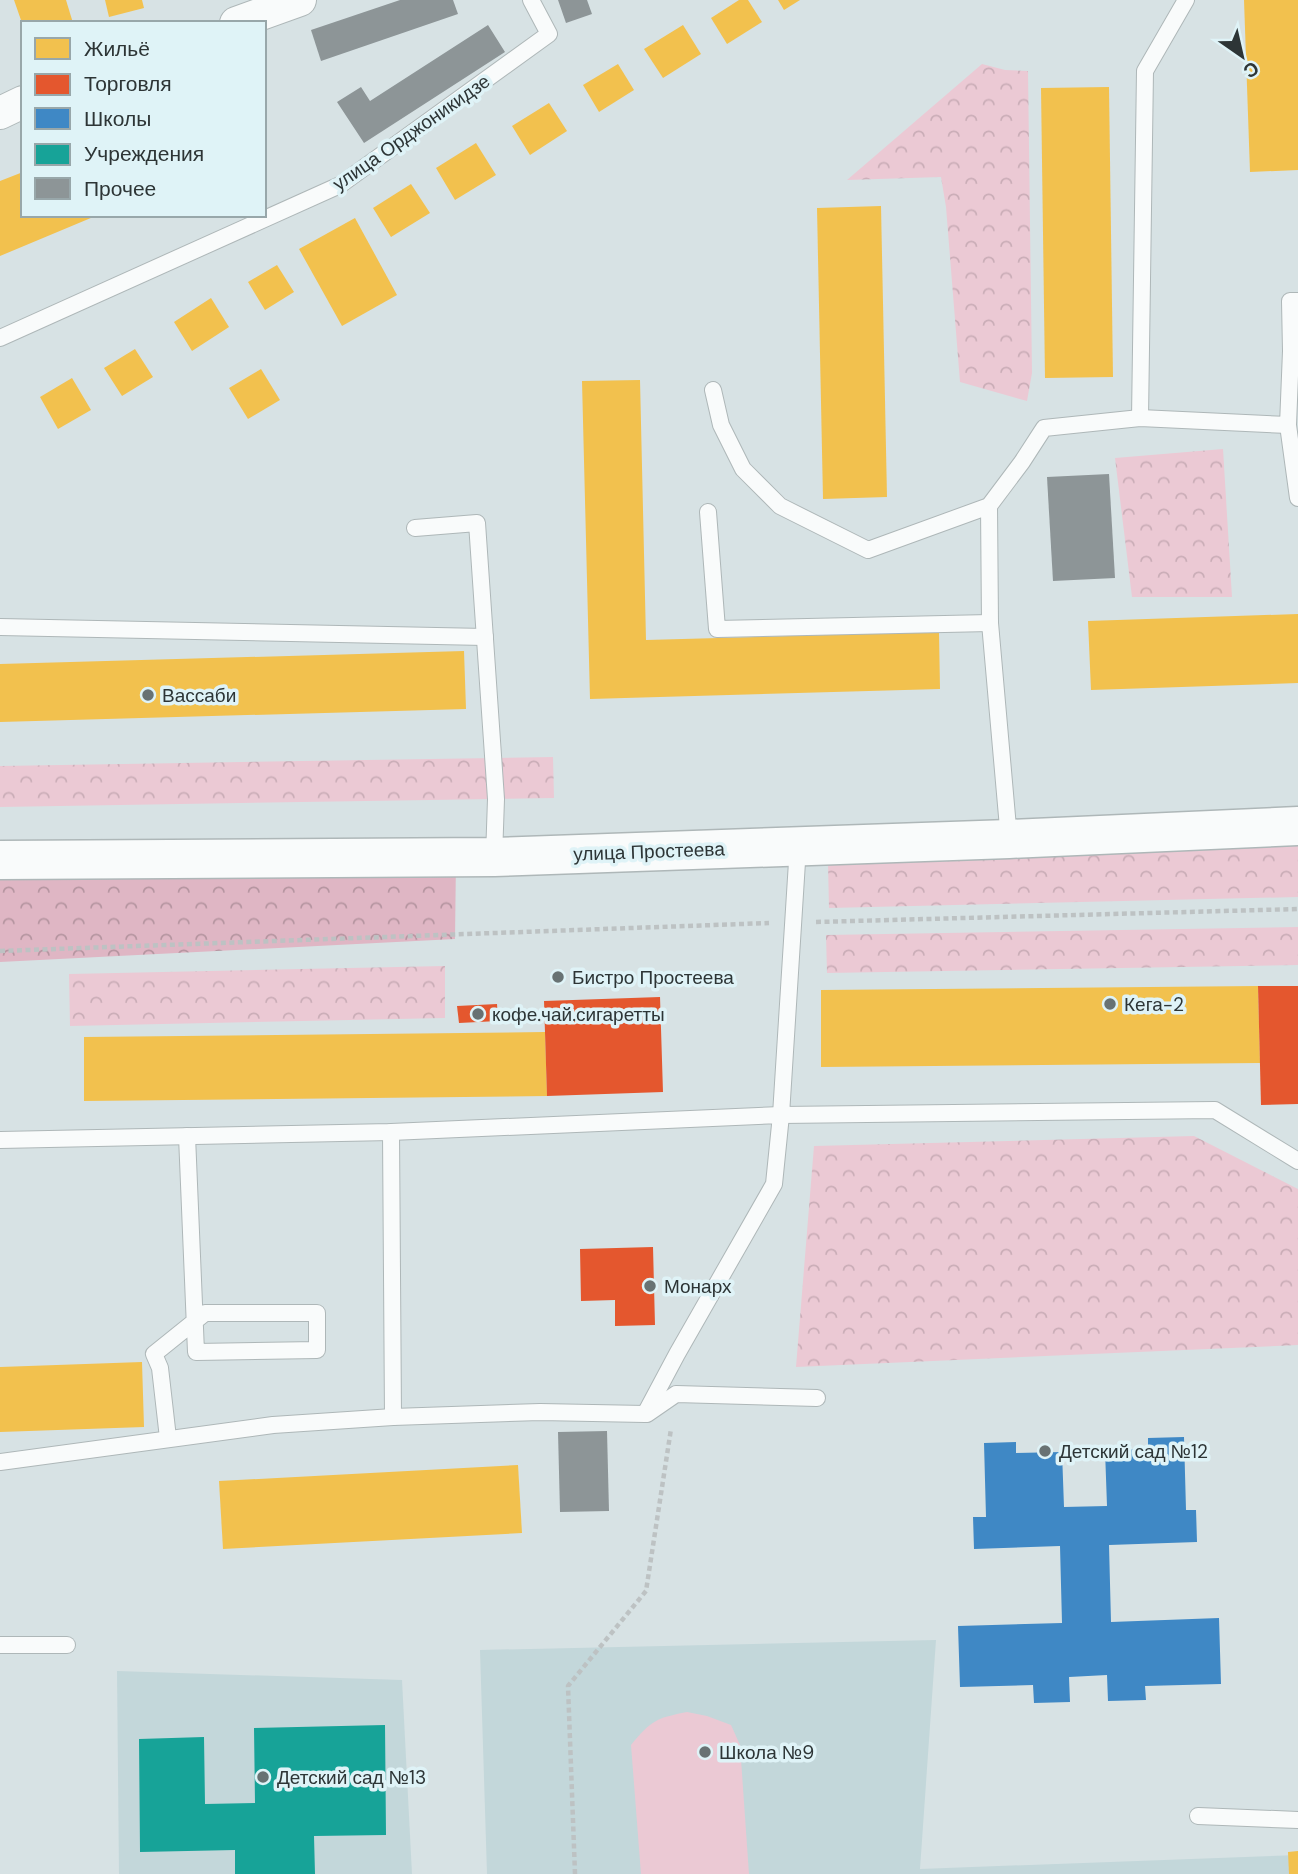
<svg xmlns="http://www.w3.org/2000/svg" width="1298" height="1874" viewBox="0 0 1298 1874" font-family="'DM Sans',sans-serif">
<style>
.built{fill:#c3d7da}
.forest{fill:url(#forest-crowns)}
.park{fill:url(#park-crowns)}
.garden{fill:#ebc9d4}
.homes{fill:#f2c14e}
.shops{fill:#e4572e}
.schools{fill:#3f88c5}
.public{fill:#17a398}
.building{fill:#8d9597}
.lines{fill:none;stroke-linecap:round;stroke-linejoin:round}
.service-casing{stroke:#aeb7b8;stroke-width:18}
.minor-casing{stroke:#aeb7b8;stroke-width:34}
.tertiary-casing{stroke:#aeb7b8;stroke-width:41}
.path{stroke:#bdc2c3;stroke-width:4.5;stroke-dasharray:5 3.5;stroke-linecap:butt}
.service{stroke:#f9fbfb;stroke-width:16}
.minor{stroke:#f9fbfb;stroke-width:32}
.tertiary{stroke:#f9fbfb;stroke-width:38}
.poi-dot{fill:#687273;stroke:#dff3f7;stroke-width:2.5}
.labels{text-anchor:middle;stroke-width:7;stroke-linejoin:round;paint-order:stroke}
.street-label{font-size:19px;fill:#2d3536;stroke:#dff3f7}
.poi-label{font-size:19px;fill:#2d3536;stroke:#dff3f7;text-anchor:start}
</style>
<defs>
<pattern id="forest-crowns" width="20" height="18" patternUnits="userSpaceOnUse" patternTransform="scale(1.75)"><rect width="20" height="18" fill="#dfb6c4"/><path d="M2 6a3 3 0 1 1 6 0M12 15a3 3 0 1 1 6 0" fill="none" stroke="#b595a0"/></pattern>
<pattern id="park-crowns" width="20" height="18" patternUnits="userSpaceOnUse" patternTransform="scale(1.75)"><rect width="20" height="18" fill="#ebc9d4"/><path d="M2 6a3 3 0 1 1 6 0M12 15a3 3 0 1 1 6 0" fill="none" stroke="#caadb7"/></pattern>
</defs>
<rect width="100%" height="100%" fill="#d7e2e4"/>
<!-- built -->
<g class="built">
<polygon points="936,1640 920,1869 1298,1855 1298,1874 487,1874 480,1650"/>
<polygon points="117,1671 402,1680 412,1874 119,1874"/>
</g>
<!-- forest -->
<polygon class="forest" points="456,859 455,939 0,962 0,878"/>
<!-- park -->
<g class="park">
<polygon points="982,64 1005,70 1028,71 1032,373 1027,401 960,382 946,207 941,177 847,180"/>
<polygon points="1223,449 1232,597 1132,597 1115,458"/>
<polygon points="553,757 554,798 0,807 0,766"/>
<polygon points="1298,843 1298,897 829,908 828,863"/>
<polygon points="1298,927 1298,965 827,973 826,935"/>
<polygon points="445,966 445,1018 70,1026 69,974"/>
<polygon points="1194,1136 1298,1189 1298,1345 796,1367 814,1146"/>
</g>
<!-- garden -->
<path class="garden" d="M687,1712L707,1716L731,1725L740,1745L749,1874H641L631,1745C651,1720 657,1718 687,1712Z"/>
<!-- homes -->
<g class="homes">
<polygon points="14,0 66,0 73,23 22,23"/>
<polygon points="105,0 142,0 144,8 109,17"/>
<polygon points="739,0 748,0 762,22 727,44 711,18"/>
<polygon points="778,0 800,0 784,10"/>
<polygon points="1244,0 1298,0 1298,170 1250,172"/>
<polygon points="683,25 701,54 663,78 644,49"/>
<polygon points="618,64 634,90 599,112 583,85"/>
<polygon points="1109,87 1113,377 1045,378 1041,88"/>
<polygon points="549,103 567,131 530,155 512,126"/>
<polygon points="476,143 496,175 455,200 436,168"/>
<polygon points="23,172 23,215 98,215 0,256 0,181"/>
<polygon points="411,184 430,213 391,237 373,208"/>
<polygon points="881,206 887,497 823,499 817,208"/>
<polygon points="355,218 397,295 342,326 299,249"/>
<polygon points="277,265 294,292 265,310 248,282"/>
<polygon points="211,298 229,327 192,351 174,322"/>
<polygon points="135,349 153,377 122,396 104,368"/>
<polygon points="261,369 280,400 248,419 229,388"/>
<polygon points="72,378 91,410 58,429 40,397"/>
<polygon points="640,380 646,640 939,632 940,689 590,699 582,381"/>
<polygon points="1298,614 1298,683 1091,690 1088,621"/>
<polygon points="464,651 466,709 0,722 0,664"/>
<polygon points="1258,986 1260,1063 821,1067 821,990"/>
<polygon points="545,1032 547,1096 84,1101 84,1037"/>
<polygon points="142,1362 144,1427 0,1432 0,1367"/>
<polygon points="518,1465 522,1533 223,1549 219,1481"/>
<polygon points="1298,1851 1298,1874 1289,1874 1288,1852"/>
</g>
<!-- shops -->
<g class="shops">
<polygon points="1258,986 1298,986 1298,1104 1261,1105"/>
<polygon points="660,997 663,1092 547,1096 544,1001"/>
<polygon points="497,1004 498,1021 459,1023 457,1006"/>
<polygon points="653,1247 655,1325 615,1326 615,1300 581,1301 580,1249"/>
</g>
<!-- schools -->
<polygon class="schools" points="1184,1437 1186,1510 1196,1510 1197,1542 1109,1545 1111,1622 1219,1618 1221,1684 1145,1686 1146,1700 1108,1701 1107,1675 1069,1677 1070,1702 1034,1703 1033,1685 960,1687 958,1626 1062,1623 1060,1546 974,1549 973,1517 986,1517 984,1443 1016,1442 1016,1453 1062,1452 1064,1507 1107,1506 1105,1450 1148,1449 1148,1438"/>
<!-- public -->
<polygon class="public" points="385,1725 386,1835 314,1836 315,1874 235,1874 235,1850 140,1852 139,1739 204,1737 205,1804 255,1803 254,1728"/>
<!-- building -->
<g class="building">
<polygon points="400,0 453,0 458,14 321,61 311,30"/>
<polygon points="558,0 587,0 592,14 566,23"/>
<polygon points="488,25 505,52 364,143 337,102 361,87 370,101"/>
<polygon points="1109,474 1115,578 1053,581 1047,477"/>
<polygon points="607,1431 609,1511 560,1512 558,1432"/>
</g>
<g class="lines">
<!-- service casing -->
<g class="service-casing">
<g id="service">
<polyline points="0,338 340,185 549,34 531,0"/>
<polyline points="713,390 721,425 743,469 780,506 868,550 989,506 1022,462 1044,428 1140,418 1288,425 1291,351 1290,301 1298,301"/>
<polyline points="1140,418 1145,71 1186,0"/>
<polyline points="1288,425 1298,498"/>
<polyline points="989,506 990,623 1009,839"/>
<polyline points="708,512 717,629 990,623"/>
<polyline points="415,528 477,523 496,799 494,857"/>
<polyline points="0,627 485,637"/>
<polyline points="798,846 781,1115 1215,1110 1298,1161"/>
<polyline points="391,1132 393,1417"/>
<polyline points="0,1140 391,1132 781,1115 774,1184 677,1354 645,1414 540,1412 393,1417 273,1425 0,1462"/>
<polyline points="647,1414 676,1394 817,1398"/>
<path d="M168,1438L160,1368L154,1354L205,1313H317V1350L196,1352C193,1280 190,1208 187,1136"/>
<polyline points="0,1645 67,1645"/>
<polyline points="1198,1816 1298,1820"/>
</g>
</g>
<!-- minor casing -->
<g class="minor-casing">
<g id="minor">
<polyline points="236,23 300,0"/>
<polyline points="0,113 23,102"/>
</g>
</g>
<!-- tertiary casing -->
<g class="tertiary-casing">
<polyline id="tertiary" points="0,860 494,857 1009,839 1298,826"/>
</g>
<!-- path -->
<g class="path">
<polyline points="816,922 1298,909"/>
<polyline points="0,951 769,923"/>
<polyline points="575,1874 568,1686 646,1591 671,1429"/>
</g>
<!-- service -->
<use href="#service" class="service"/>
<!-- minor -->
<use href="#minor" class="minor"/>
<!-- tertiary -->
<use href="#tertiary" class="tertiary"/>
</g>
<!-- markers -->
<g class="poi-dot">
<circle cx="148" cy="695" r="7"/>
<circle cx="558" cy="977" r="7"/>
<circle cx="1110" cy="1004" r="7"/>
<circle cx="478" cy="1014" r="7"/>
<circle cx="650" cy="1286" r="7"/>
<circle cx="1045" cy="1451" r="7"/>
<circle cx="705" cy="1752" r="7"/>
<circle cx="263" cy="1777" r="7"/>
</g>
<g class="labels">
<!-- street labels -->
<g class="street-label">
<text transform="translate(411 132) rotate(-35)" y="7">улица Орджоникидзе</text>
<text transform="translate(649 851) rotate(-2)" y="7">улица Простеева</text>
</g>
<!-- poi labels -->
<g class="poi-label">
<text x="162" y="702">Вассаби</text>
<text x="572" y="984">Бистро Простеева</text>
<text x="1124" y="1011">Кега-2</text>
<text x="492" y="1021">кофе.чай.сигаретты</text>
<text x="664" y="1293">Монарх</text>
<text x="1059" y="1458">Детский сад №12</text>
<text x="719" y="1759">Школа №9</text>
<text x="277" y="1784">Детский сад №13</text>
</g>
</g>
<!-- legend -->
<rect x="21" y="21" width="245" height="196" fill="#dff3f7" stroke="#98a7aa" stroke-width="2"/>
<rect x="35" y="38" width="35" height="21" fill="#f2c14e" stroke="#98a7aa" stroke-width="2"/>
<text x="84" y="56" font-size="21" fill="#2d3536">Жильё</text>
<rect x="35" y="74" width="35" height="21" fill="#e4572e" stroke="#98a7aa" stroke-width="2"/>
<text x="84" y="91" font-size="21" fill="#2d3536">Торговля</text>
<rect x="35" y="108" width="35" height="21" fill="#3f88c5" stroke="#98a7aa" stroke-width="2"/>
<text x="84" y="126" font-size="21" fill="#2d3536">Школы</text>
<rect x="35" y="144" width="35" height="21" fill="#17a398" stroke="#98a7aa" stroke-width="2"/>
<text x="84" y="161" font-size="21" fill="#2d3536">Учреждения</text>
<rect x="35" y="178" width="35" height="21" fill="#8d9597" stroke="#98a7aa" stroke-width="2"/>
<text x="84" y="196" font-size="21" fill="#2d3536">Прочее</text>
<!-- north arrow -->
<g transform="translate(1242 56) rotate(146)" stroke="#dff3f7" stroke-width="5" paint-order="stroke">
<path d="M0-5L12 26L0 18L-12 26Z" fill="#2d3536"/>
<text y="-10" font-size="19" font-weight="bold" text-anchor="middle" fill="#2d3536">С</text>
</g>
</svg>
